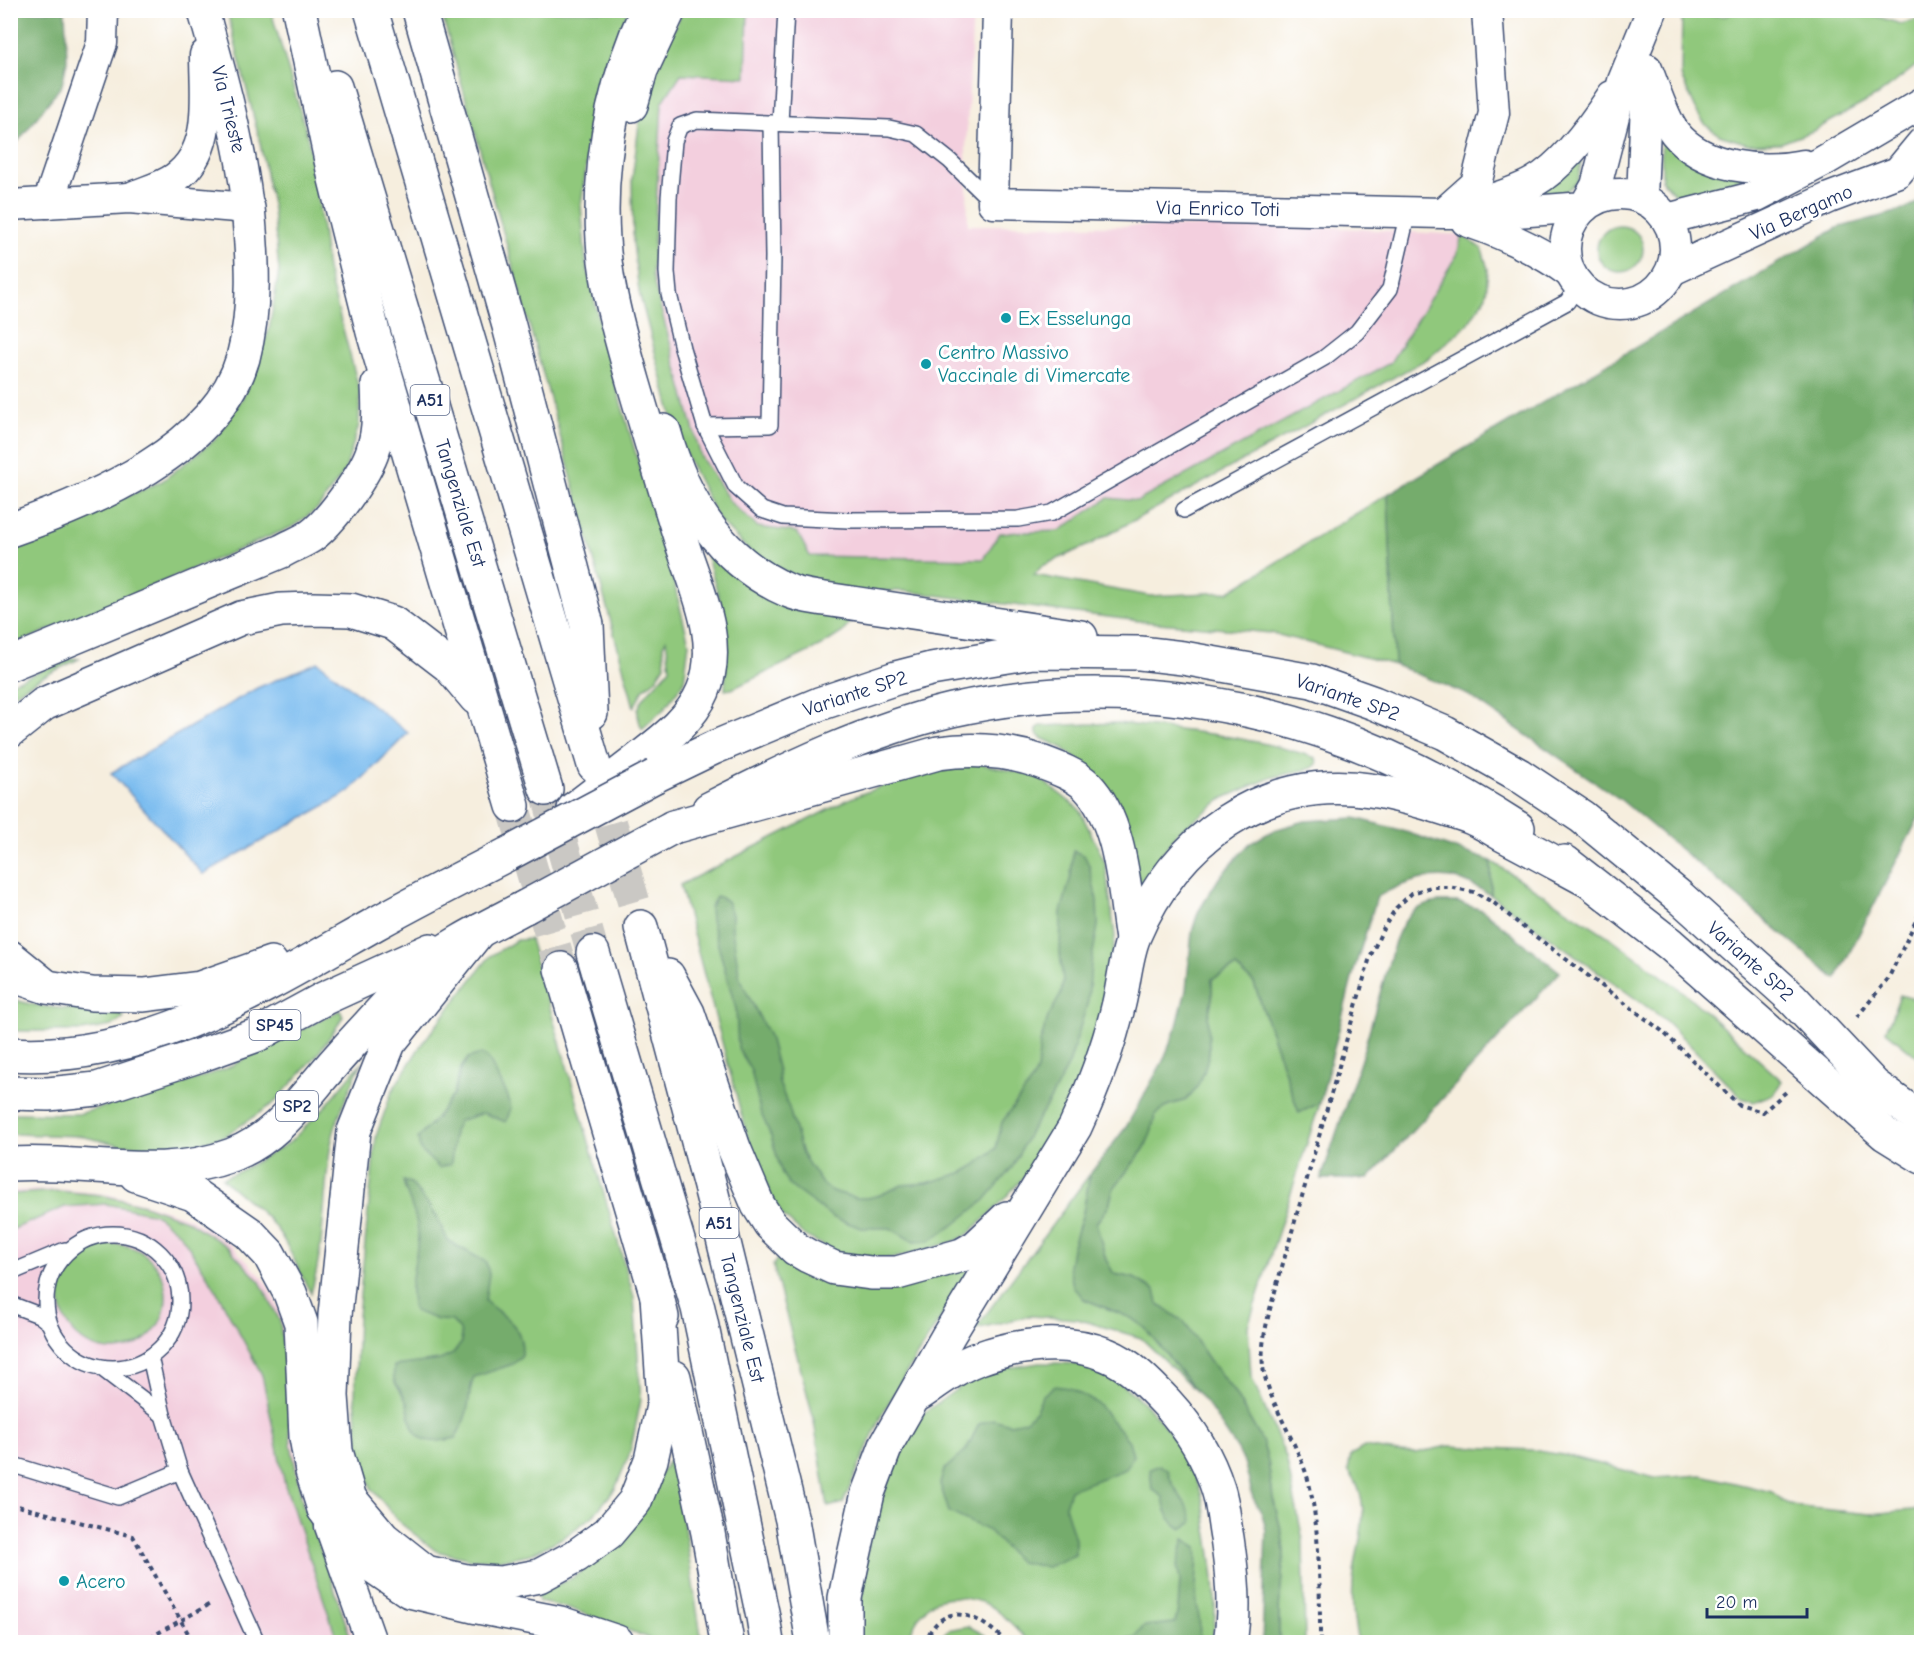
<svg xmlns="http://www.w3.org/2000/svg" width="1932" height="1653" viewBox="0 0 1932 1653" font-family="'Comic Neue',sans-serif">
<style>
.built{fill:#f3cfde}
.green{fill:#90c87c;stroke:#567c6d;stroke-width:1.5}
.forest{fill:#74ac6c;stroke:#486e65;stroke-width:1.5}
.water{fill:#7abcef;stroke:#4a76a6;stroke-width:1.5}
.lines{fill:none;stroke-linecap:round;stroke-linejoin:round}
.highway-tunnel{stroke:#cac8c4;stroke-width:33;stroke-dasharray:33 16;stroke-linecap:butt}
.lane-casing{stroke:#3c4c71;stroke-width:18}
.street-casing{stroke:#3c4c71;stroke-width:33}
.secondary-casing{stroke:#3c4c71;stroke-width:36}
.primary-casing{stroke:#3c4c71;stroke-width:36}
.highway-casing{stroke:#3c4c71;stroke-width:36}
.path{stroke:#3c4c71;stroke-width:4;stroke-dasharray:4.5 4.5;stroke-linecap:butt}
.lane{stroke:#fff;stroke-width:15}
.street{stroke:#fff;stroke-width:30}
.secondary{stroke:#fff;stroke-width:33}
.primary{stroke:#fff;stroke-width:33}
.highway{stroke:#fff;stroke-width:33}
.secondary-bridge-casing{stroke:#3c4c71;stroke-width:36;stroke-linecap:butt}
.primary-bridge-casing{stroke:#3c4c71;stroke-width:36;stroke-linecap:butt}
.secondary-bridge{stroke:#fff;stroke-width:33}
.primary-bridge{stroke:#fff;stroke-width:33}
.culture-dot{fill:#0f9aa8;stroke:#fff;stroke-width:2}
.labels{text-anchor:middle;stroke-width:6;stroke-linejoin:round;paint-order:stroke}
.shield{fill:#fff;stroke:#5f6d8e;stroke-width:1.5}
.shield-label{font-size:18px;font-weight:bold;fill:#1b2f5e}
.street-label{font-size:20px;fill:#1b2f5e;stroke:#fff}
.culture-label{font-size:20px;fill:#0d838f;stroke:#fff;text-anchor:start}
</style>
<rect width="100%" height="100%" fill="#fff"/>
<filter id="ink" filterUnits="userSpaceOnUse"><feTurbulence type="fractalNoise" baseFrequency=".0167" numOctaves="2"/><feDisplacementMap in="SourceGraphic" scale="12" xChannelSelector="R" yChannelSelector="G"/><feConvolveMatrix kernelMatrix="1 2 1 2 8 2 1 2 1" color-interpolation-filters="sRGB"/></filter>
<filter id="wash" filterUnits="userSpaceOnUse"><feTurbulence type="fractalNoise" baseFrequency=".008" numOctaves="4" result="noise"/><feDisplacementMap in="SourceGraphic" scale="24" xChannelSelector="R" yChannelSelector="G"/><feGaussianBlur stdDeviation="1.35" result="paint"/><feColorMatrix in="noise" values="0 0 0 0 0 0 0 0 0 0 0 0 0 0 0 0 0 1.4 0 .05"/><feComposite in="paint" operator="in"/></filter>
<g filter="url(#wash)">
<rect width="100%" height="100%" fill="#f6eede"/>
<!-- built -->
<g class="built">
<polygon points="748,11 973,11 966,149 968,225 1326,227 1462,235 1457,254 1390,363 1138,501 1108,498 1059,531 1000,533 983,559 810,556 797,532 758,527 731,503 701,457 652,276 662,103 680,74 746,76"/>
<polygon points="59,1189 106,1194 146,1204 190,1218 230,1244 264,1279 284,1319 290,1374 292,1429 303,1498 355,1642 11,1642 10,1191"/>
</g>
<!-- green -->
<g class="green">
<polygon points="227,11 271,11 308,138 316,181 327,269 360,392 359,425 345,471 318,508 294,526 11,646 11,545 35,537 162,481 216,439 243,397 269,330 279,271 273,210 259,138"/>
<path d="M441,11H628L613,45L594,111L581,205L586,262L606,352L674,583L689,643L684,682L664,709L642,729C640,724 637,716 638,710C642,694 660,682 670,668L666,640L663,646L665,665L656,679L643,690L634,707L550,399Z"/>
<polygon points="683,11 748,11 746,77 681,74 662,103 652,276 701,457 731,503 758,527 797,532 810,556 983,559 1000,533 1059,531 1108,498 1138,501 1390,363 1457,255 1462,235 1482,249 1488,269 1486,296 1468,324 1429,358 1091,544 1042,566 1034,575 1150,596 1228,592 1388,494 1395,665 1271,633 1147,622 903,591 845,591 801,579 756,558 718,519 678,439 639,292 633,243 632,180 640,117 667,43"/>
<polygon points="1734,11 1860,11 1901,24 1921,18 1921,62 1877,96 1813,131 1781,143 1748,144 1719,135 1706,125 1698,114 1681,76 1682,11 1706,11 1706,15 1726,16"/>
<path d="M1661,132L1753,175C1727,184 1703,194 1677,196L1662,181Z"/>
<polygon points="1584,144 1578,181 1557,199 1514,197"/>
<circle cx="1620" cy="249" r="23"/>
<polygon points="710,554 833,615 850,622 843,632 821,646 732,689 725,690 727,641 720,601 707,557"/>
<polygon points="72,658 79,659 40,678 11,696 11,683"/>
<path d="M1116,723C1183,730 1252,736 1316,758L1317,764L1312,768L1270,778L1224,798L1178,832L1141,883L1136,881L1096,776L1063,748L1041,738L1037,734V729L1040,726Z"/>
<polygon points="971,762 1037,776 1079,809 1105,862 1115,936 1104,1022 1050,1148 996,1208 967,1235 956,1241 895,1258 872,1258 838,1253 805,1236 782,1215 772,1198 749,1143 680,885 851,798 926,769"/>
<polygon points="1491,861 1611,938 1686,994 1782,1081 1774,1094 1753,1102 1742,1098 1664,1019 1491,895"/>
<polygon points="530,939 634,1297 641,1400 630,1453 615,1489 593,1516 564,1537 531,1554 500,1560 470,1559 436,1551 399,1522 371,1488 359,1447 355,1396 358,1316 368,1212 376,1136 392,1091 421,1045 490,956 517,940"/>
<polygon points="1236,967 1254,983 1299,1112 1320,1103 1248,1326 1251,1376 1286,1457 1303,1540 1305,1642 1279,1642 1279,1609 1284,1553 1282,1534 1273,1498 1268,1461 1262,1441 1234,1392 1210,1361 1184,1322 1158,1304 1134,1278 1114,1274 1106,1260 1096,1223 1109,1206 1113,1189 1144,1149 1151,1133 1155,1115 1169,1105 1186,1100 1209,1053 1208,1017 1212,999 1212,979"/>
<polygon points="1900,995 1921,1001 1921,1060 1886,1031"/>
<path d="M10,998C44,1011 83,1008 119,1011L124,1017L112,1026L82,1031H11Z"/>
<polygon points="340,1010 343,1017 340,1022 318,1054 274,1103 225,1136 181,1148 121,1145 80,1136 11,1134 10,1113 78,1114 165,1090 225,1069"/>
<path d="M362,1062C350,1087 334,1122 330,1150C323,1197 325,1246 311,1293C299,1274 293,1253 280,1234C265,1211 241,1197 222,1178L240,1171L289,1143L324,1108Z"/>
<polygon points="1090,1174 1083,1213 1072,1249 1084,1299 1131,1318 1145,1328 1197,1392 1141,1338 1077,1319 1030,1316 975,1329"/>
<polygon points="59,1191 101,1195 144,1205 188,1221 228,1247 260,1282 280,1321 286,1374 291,1445 303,1505 325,1561 352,1642 338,1642 285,1485 262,1375 212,1283 181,1235 155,1214 106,1204 65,1207 11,1230 11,1194"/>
<circle cx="113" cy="1297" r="53"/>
<polygon points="783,1251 967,1268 966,1279 909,1368 881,1416 843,1503 828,1507 813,1416 773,1265"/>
<path d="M1039,1363C1059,1363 1082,1362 1101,1372C1146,1395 1186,1445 1201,1493C1204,1503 1205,1514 1206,1524C1213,1563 1219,1603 1212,1642H1029C1019,1631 1008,1619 995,1609C981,1599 948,1592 932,1603C919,1612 912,1628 907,1642H858L859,1598L870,1535L900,1446L921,1415L964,1384L1001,1369Z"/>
<path d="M1448,1446L1532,1450L1569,1456L1655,1478L1702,1475L1772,1492L1786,1503L1801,1507L1870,1514L1921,1509V1642H1358C1353,1620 1351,1595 1354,1573C1359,1534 1374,1504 1348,1470L1351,1455L1364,1447L1398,1452L1416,1453Z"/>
<polygon points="670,1459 674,1462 702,1642 654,1642 646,1637 569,1608 539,1602 537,1592 543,1591 572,1578 610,1551"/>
<polygon points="968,1626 985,1635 992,1642 936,1642 948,1630"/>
</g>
<!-- forest -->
<g class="forest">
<polygon points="10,11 65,11 67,61 62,85 17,143 11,146"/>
<polygon points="1921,201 1921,813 1836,979 1621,800 1468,695 1395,665 1388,494 1837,228 1900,211"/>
<path d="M1355,818L1397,829L1491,861V895C1481,890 1469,882 1457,879C1430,873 1400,884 1377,897L1355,967L1320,1103L1299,1113L1254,983L1236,967L1212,979V999L1208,1017L1209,1053L1204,1072L1197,1087L1186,1100L1169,1105L1155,1115L1151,1133L1144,1149L1113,1189L1109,1206L1096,1223L1106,1260L1114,1274L1134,1278L1155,1290L1158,1304L1184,1322L1210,1361L1234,1392L1262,1441L1268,1461L1273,1498L1282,1534L1284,1553L1279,1609V1642H1262L1266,1530L1262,1514L1253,1498L1245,1465L1238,1450L1210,1408L1145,1328L1131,1318L1084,1299L1073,1286L1069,1267L1072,1249L1083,1213L1090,1174L1126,1127L1163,1061L1177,1026L1186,990L1192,932L1198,912L1219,878L1249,844L1274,830L1305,821Z"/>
<polygon points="1073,851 1084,855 1089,865 1097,900 1098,926 1091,963 1088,1001 1069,1064 1050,1100 1029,1133 1013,1166 1005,1176 985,1200 954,1225 929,1241 914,1242 890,1228 862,1228 834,1218 790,1186 782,1174 771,1136 760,1111 751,1070 738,1048 736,1009 711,920 710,907 717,896 727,901 732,915 732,929 740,979 769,1036 778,1071 779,1083 789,1108 802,1154 822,1184 832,1191 856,1198 868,1198 880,1195 902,1185 927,1183 964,1172 976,1165 996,1148 1002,1122 1032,1081 1037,1070 1040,1043 1048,1017 1061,994 1063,981 1060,953 1061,912 1071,876"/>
<path d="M1437,902H1457L1482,910L1560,972L1368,1179H1321L1361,1059L1395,941C1404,918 1412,907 1437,902Z"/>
<polygon points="481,1054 488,1058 507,1094 511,1108 506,1122 483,1113 459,1121 454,1132 451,1164 439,1168 420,1150 418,1138 436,1118 453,1095 461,1068 468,1058"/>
<path d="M403,1181L411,1183L436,1215L448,1241L486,1262L489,1274L485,1301C507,1320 523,1324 522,1355L513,1364L474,1377C469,1389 470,1399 467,1411C465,1420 460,1429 456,1438C438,1442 419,1446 412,1425C409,1417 409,1408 406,1401C399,1383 392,1389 394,1366L440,1360L453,1354L462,1342L460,1330L452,1321L438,1320L414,1311C405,1284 419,1259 418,1231C417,1214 407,1198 403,1181Z"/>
<polygon points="1054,1386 1070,1388 1098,1404 1129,1441 1133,1456 1126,1469 1070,1490 1065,1506 1075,1539 1075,1555 1047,1567 1019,1562 989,1531 949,1512 940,1484 944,1470 966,1450 979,1424 993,1419 1010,1424 1025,1421 1036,1410 1042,1396"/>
<path d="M1160,1465L1168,1471C1171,1490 1192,1505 1192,1523L1182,1529C1170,1522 1164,1511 1163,1497L1152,1489L1150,1469Z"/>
<path d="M1184,1539L1197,1547C1199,1562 1196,1575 1196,1590C1196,1609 1203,1624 1198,1642H1113L1135,1637L1144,1626L1175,1623L1178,1609L1180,1580L1177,1566Z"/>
</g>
<!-- water -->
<polygon class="water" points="318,662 408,733 349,792 203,874 111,773 257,688"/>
</g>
<g filter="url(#ink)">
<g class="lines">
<!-- highway-tunnel -->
<g class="highway-tunnel">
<polyline points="597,776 641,927"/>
<polyline points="546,789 593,953"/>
<polyline points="513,806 561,969"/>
</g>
<!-- lane casing -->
<g class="lane-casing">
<g id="lane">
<polyline points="780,123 786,10"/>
<polyline points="993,203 950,161 916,134 889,128 697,120 680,126 674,141 669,198 667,272 669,294 682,348 705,426 736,487 762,510 783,517 848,520 1018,519 1052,513 1324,358 1357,332 1390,289 1408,212"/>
<polyline points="705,426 770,425 773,257 771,123"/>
<polyline points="1184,510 1567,302 1578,286"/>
<circle cx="113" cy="1301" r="67"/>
<polyline points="10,1273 65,1250"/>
<polyline points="10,1304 39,1315 48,1322"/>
<polyline points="150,1357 163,1415 180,1471 257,1642"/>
<polyline points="100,1367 163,1415"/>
<polyline points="10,1464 118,1497 180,1471"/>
</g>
</g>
<!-- street casing -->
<g class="street-casing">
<g id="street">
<polyline points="998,10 993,203 1443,213 1504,213 1584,207 1596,186 1623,81 1652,10"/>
<path d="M1647,69C1654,86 1664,119 1675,133C1704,169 1762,173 1804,165"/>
<circle cx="1620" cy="249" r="55"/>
<path d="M132,197C145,191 163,187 175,178C214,151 205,97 205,55"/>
<polyline points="1642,198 1647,78"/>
<polyline points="48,203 102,43 103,10"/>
<path d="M10,205L129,198L248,208C240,140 222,76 203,10"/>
<path d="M1472,205C1492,199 1515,193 1534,182C1564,165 1593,125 1612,96"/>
<polyline points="1448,209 1476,184 1494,113 1487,10"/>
<polyline points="1667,219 1757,196 1822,162 1922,103"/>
<path d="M1466,221C1504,234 1537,249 1569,272"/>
<polyline points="1672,270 1829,198 1898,172 1922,143"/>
<polyline points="330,1526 371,1642"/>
</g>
</g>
<!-- secondary casing -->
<g class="secondary-casing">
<g id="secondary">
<polyline points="631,105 641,70 669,10"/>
<path d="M664,431C683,500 721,562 789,591C800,596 813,597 825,599L1081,637"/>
<polyline points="655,776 713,748 819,704 896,678 931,669 996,658 1033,652 1140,653 1183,658 1312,681 1374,703 1445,733 1519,775 1582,817 1681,898 1792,998 1874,1085 1922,1120"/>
<path d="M709,809C787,769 867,730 952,710C1074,682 1210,692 1328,733C1395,756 1459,790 1518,828"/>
<polyline points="1565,862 1670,944 1885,1134 1922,1157"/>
</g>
</g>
<!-- primary casing -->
<g class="primary-casing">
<g id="primary">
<path d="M10,530C92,501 217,450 243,358C256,309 253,258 248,208"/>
<polyline points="20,978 47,987 92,994 144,995 200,988 271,963"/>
<path d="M10,1054C145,1063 262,988 375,924C418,900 463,877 508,854"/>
<polyline points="10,1093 48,1094 97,1089 201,1055 257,1035 325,998 430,950"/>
<path d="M10,1164C85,1159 160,1182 232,1155C271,1140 295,1109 321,1078C341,1054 363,1031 385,1007C396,995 407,981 419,970C450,944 489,926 525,907"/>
<polyline points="136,1175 193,1194 249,1233 269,1254 290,1293 301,1323 306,1437 312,1471 324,1509"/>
</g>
</g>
<!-- highway casing -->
<g class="highway-casing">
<g id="highway">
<polyline points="299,10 335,179 373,332 513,806"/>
<polyline points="371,10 594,765"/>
<polyline points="419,10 509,326 587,625 591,713"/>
<polyline points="335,87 546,789"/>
<path d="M10,664L282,551C291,546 302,542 311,536C331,522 366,473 373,450C380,430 379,406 378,385"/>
<polyline points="10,731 44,704 241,618 281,610 313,609 351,610 393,623 449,666 476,698"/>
<path d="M574,809C594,794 614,778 635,762C660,742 690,722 703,691C725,640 693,582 679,534C663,483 648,432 633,381C620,335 606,288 603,240C598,161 614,82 647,10"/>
<path d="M673,827L938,753C972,748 1005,750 1038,761C1054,767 1075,774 1087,786C1122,822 1124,891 1132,939"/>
<polyline points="641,927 712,1194 792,1520 813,1642"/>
<polyline points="479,931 389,1043 354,1131 335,1315 332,1396 336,1451 350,1499 383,1538 426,1572 467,1581 501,1583 539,1576 576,1556 608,1533 635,1501 651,1460 664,1401 657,1296"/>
<polyline points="593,953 698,1308 763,1617 767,1642"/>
<polyline points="10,957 47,987"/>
<polyline points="561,969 657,1296 662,1317"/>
<polyline points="668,976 688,1013 734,1148 758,1205 770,1224 796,1249 808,1256 834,1268 871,1273 897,1273 962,1255 976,1247 1007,1218"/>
<polyline points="674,1377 708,1533 727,1642"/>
<path d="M919,1394C938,1381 956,1367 977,1359C1018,1344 1066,1338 1107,1355C1130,1364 1150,1385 1167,1403C1189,1427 1208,1457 1218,1489C1223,1504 1224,1522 1227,1538C1232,1572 1236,1609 1230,1642"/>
<polyline points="324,1509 358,1556 409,1591 473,1606 560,1623 617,1642"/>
<path d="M845,1642V1598L851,1569L868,1493L887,1443L948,1336L1075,1127C1094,1086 1109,1046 1119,1003C1124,982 1126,955 1134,936C1175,840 1262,774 1370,790C1403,795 1435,805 1467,816C1481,821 1494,830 1507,837C1534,851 1561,866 1587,880"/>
</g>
</g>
<!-- path -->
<g class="path">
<polyline points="1857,1017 1888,979 1922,908"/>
<polyline points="10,1504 133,1536 193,1642"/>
<polyline points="142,1642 212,1603"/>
<path d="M925,1642C944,1596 980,1616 1006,1642"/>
<path d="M1320,1642C1320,1594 1320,1529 1309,1483C1299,1446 1275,1413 1265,1377C1259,1355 1265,1330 1270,1309L1370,957L1383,929L1396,908L1412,893L1431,887H1449L1474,892L1494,903L1523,927L1662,1031L1739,1105L1763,1112L1786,1092"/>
</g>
<!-- lane -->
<use href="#lane" class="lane"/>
<!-- street -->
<use href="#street" class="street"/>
<!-- secondary -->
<use href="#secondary" class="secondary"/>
<!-- primary -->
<use href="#primary" class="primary"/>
<!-- highway -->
<use href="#highway" class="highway"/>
<!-- secondary-bridge casing -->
<g class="secondary-bridge-casing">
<polyline id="secondary-bridge" points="508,854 655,776"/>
</g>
<!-- primary-bridge casing -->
<g class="primary-bridge-casing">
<polyline id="primary-bridge" points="525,907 673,827"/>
</g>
<!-- secondary-bridge -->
<use href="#secondary-bridge" class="secondary-bridge"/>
<!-- primary-bridge -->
<use href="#primary-bridge" class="primary-bridge"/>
</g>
</g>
<!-- markers -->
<g class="culture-dot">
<circle cx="1006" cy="318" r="6"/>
<circle cx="926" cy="364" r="6"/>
<circle cx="64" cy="1581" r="6"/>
</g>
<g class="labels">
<!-- shield labels -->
<g class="shield">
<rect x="410.5" y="385" width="39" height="30" rx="4.5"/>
<rect x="249.5" y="1010" width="51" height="30" rx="4.5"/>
<rect x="276" y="1091" width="42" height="30" rx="4.5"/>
<rect x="699.5" y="1208" width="39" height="30" rx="4.5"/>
</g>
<g class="shield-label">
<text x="430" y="406">A51</text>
<text x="275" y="1031">SP45</text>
<text x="297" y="1112">SP2</text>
<text x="719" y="1229">A51</text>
</g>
<!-- street labels -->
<g class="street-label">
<text transform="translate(229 109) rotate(76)" y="7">Via Trieste</text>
<text transform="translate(1218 208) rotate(1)" y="7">Via Enrico Toti</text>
<text transform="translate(1801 212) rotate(-24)" y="7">Via Bergamo</text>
<text transform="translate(461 503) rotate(73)" y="7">Tangenziale Est</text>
<text transform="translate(855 693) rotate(-18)" y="7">Variante SP2</text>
<text transform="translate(1348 697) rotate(19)" y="7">Variante SP2</text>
<text transform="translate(1751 961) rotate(42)" y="7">Variante SP2</text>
<text transform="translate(743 1318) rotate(76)" y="7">Tangenziale Est</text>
</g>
<!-- culture labels -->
<g class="culture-label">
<text x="1018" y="325">Ex Esselunga</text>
<text x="938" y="359">Centro Massivo<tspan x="938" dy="23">Vaccinale di Vimercate</tspan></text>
<text x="76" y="1588">Acero</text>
</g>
</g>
<!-- margin -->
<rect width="1932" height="1653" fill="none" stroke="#fff" stroke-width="36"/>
<!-- scale -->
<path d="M1707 1608v9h100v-9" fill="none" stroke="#1b2f5e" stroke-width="3"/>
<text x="1716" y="1608" font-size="18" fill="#1b2f5e" stroke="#ffffff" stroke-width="4.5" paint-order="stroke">20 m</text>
</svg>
